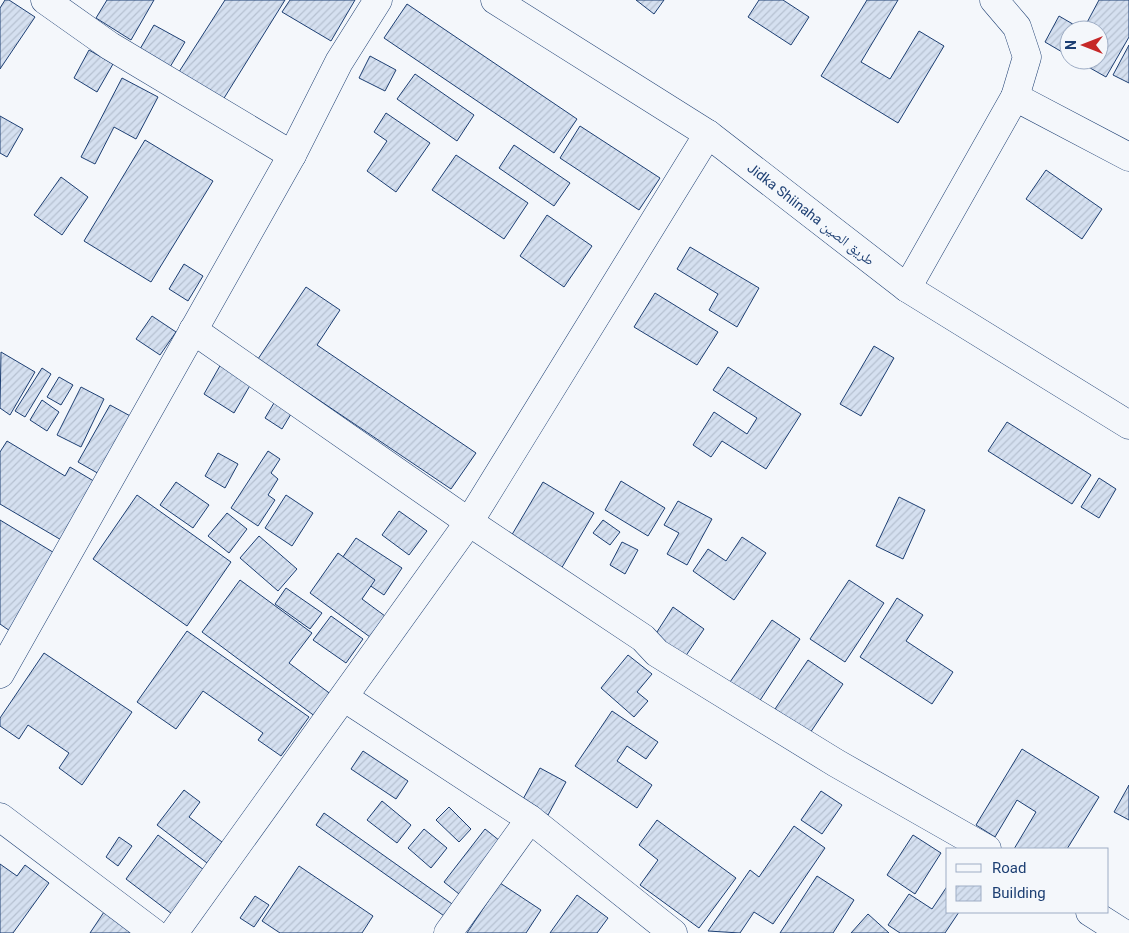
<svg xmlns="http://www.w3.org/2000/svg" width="1129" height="933" viewBox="0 0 1129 933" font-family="Roboto,'Noto Naskh Arabic',sans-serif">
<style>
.building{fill:url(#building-hatch);stroke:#1d3f73}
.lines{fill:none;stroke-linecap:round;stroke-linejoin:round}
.street-casing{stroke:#1d3f73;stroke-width:29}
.primary-casing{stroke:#1d3f73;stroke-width:29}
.street{stroke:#f4f7fb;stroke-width:28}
.primary{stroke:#f4f7fb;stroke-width:28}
.labels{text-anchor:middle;stroke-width:4;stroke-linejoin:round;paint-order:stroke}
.street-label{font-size:14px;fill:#1d3f73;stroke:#f4f7fb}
</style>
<defs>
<pattern id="building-hatch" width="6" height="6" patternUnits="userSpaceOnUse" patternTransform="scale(1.25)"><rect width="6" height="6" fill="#d5e0f0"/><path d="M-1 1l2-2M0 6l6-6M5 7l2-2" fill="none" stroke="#b6c1d1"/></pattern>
</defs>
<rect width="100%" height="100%" fill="#f4f7fb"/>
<!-- building -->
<g class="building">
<polygon points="5,0 9,0 35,17 0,69 0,8"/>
<polygon points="107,0 154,0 131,40 96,18"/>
<polygon points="225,0 285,0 221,103 177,75"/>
<polygon points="290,0 355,0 331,41 282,12"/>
<polygon points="636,0 664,0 654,14"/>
<polygon points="759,0 783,0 809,17 791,45 748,17"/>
<polygon points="867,0 898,0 861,62 890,79 919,31 944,46 898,123 821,76"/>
<polygon points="1099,0 1129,0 1129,37 1106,77 1076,60 1099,60 1099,30 1069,30 1069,56 1045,42 1059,16 1083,30"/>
<polygon points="407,4 577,119 554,153 384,38"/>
<polygon points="154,25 185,42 170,67 140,49"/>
<polygon points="1129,45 1129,83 1113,75"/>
<polygon points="89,50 113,64 97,92 74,78"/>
<polygon points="370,56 396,70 385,91 359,78"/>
<polygon points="415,74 474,115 457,141 397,99"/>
<polygon points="122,78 158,97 136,139 114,127 95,164 81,157"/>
<polygon points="386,113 430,143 396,192 367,171 387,141 374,132"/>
<polygon points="0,116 23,129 7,157 0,153"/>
<polygon points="580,126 660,178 639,210 560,158"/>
<polygon points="145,140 213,181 151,282 84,241"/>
<polygon points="514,145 570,183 554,206 499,168"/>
<polygon points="456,155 528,203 504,239 432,190"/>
<polygon points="1046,170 1102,209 1082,239 1026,199"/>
<polygon points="61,177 88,197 62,235 34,215"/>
<polygon points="547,215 592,246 564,287 520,256"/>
<polygon points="690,247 759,288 737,327 709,310 718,294 677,269"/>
<polygon points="184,264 203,276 188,301 169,289"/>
<polygon points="306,287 340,310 317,345 476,453 451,489 258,359"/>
<polygon points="655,293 718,332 697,365 634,327"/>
<polygon points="152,316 176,332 160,355 136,339"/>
<polygon points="874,346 894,358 861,416 840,404"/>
<polygon points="1,352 35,372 10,415 0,408"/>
<polygon points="221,364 252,382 234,413 204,394"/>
<polygon points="728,367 801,414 766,469 722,441 711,457 693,445 714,412 747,434 757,418 713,390"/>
<polygon points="42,368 51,374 25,417 15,411"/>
<polygon points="59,377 73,385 61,405 47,397"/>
<polygon points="81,387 104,399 81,447 57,435"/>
<polygon points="277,398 294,409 282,429 265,418"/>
<polygon points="42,400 59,412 47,431 30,420"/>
<polygon points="110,405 134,418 101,475 78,462"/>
<polygon points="1007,422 1091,475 1072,504 988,451"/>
<polygon points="7,441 65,476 70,467 97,483 63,541 0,504 0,452"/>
<polygon points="268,451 280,459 271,473 278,479 268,495 275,500 258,526 231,508"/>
<polygon points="218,453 238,464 225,488 205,476"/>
<polygon points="1099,478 1116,489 1099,518 1081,507"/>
<polygon points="621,481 665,508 648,536 605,510"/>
<polygon points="176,482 209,505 193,528 160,505"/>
<polygon points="543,482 594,513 561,569 510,538"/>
<polygon points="137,495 231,562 187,626 93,559"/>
<polygon points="286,495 313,513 292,546 265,528"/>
<polygon points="899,497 925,510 903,559 876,546"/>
<polygon points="678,501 712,519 687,565 667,554 679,533 664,525"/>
<polygon points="399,511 427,531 409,555 382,535"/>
<polygon points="227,513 247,529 229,553 208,536"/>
<polygon points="0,520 56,554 10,631 0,624"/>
<polygon points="603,520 620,532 610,545 593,533"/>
<polygon points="259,536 297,569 278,591 240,558"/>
<polygon points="742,537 766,553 734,600 693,571 708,549 726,561"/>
<polygon points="356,538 402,568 384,595 338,564"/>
<polygon points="622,542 638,550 625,574 610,565"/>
<polygon points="338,553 375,580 362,599 385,616 370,637 310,593"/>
<polygon points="240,580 312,633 289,663 332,695 316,717 202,632"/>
<polygon points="849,580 884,603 845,662 810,639"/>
<polygon points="286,588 322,613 310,629 275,604"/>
<polygon points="897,598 923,615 906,641 953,672 932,704 860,657"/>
<polygon points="673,607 704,629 685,657 655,635"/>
<polygon points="331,616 363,639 346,663 313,640"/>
<polygon points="772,620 800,639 757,705 728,685"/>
<polygon points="187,631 309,717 281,756 258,740 263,733 203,691 176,729 137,702"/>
<polygon points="44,653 132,712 82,785 59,768 69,753 28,725 19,739 0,726 0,718"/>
<polygon points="628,655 652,674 637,692 648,701 634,717 601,688"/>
<polygon points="808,660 843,684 810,733 775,709"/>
<polygon points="612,711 658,742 646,759 627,746 617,761 652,785 637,808 575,766"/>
<polygon points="1022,749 1099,797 1067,849 1014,849 1036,812 1017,800 995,837 976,825"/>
<polygon points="363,751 408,781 396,799 351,769"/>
<polygon points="540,768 566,782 548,815 522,801"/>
<polygon points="1129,785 1129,820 1114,812"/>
<polygon points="184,790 200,802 189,817 222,842 207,863 157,825"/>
<polygon points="821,791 842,805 822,834 801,820"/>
<polygon points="382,801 411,825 397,843 367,820"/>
<polygon points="449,807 471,829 459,842 436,820"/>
<polygon points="324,813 455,906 447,918 316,825"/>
<polygon points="657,820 736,878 699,928 640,885 658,860 639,845"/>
<polygon points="794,826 825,848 773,924 754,912 740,933 708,931 750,870 759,877"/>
<polygon points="424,829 447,848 431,868 408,848"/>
<polygon points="485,829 500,841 459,894 444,882"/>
<polygon points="158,835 204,870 172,914 126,879"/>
<polygon points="913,835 941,853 915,894 887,875"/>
<polygon points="119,837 132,846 118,866 106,857"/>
<polygon points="0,864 17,876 25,865 49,883 13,933 0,933"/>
<polygon points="299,866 373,916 362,933 280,933 262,921"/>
<polygon points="817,876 854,900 833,933 780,933"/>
<polygon points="500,883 541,910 526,933 467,933"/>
<polygon points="948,885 948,912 959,912 945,933 900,933 888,925 909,894 932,909"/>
<polygon points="577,895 608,918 597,933 550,933"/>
<polygon points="255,896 269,905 254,927 240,918"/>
<polygon points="104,912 131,930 129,933 90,933"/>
<polygon points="868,914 889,933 851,933"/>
</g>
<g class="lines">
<!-- street casing -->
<g class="street-casing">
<g id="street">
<polyline points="45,0 110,46 292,155"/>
<polyline points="994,0 1017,27 1027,57 1015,97"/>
<polyline points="907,288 1015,97 1129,157"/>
<polyline points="193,330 469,522 643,638 657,653 836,763 987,849"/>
<polyline points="0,674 292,155 339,62 378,0"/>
<polyline points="345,698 530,819 673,933"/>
<polyline points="0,817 154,933"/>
<polyline points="1090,912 1123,933"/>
<polyline points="174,933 469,522 708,134"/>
<polyline points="448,933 530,819"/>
</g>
</g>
<!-- primary casing -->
<g class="primary-casing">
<polyline id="primary" points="495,0 708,134 907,288 1129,425"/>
</g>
<!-- street -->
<use href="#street" class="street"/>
<!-- primary -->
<use href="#primary" class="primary"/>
</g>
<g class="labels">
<!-- street labels -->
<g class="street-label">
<text transform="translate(811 214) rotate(38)" y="5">Jidka Shiinaha طريق الصين</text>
</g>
</g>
<!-- legend -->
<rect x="946" y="848" width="162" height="65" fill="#f4f7fb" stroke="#9eadc5"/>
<rect x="956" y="864" width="25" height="8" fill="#f4f7fb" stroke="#9eadc5"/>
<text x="992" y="873" font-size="15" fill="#1d3f73">Road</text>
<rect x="956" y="886" width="25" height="15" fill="url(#building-hatch)" stroke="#9eadc5"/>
<text x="992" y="898" font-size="15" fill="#1d3f73">Building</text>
<!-- north arrow -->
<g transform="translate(1084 45) rotate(270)"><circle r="24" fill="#f4f7fb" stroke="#9eadc5"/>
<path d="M0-4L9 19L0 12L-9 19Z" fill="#c62828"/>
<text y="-8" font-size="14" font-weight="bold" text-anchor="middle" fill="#1d3f73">N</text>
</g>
</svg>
